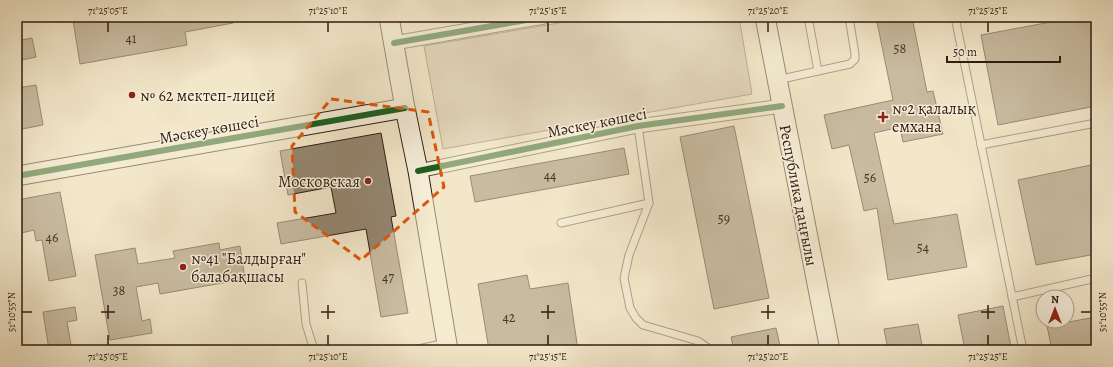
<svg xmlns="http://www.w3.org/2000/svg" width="1113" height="367" viewBox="0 0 1113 367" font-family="Alegreya,serif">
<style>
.green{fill:#d1c4aa;stroke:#80705d}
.building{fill:#948670;stroke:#2f1c10}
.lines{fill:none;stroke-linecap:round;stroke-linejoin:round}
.lane-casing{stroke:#604f3e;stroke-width:9}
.street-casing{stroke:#604f3e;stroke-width:15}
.secondary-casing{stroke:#2f1c10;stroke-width:21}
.lane{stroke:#f7efdc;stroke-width:7}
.street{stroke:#f7efdc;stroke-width:13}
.secondary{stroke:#f7efdc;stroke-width:19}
.cycleway-casing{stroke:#f7efdc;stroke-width:8}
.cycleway{stroke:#1b5e20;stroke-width:6}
.marked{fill:none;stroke:#df560c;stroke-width:3;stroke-dasharray:8 5;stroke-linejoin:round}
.ticks{fill:none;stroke:#2f1c10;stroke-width:1.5}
.poi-dot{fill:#8f2418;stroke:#f7efdc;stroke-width:1.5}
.labels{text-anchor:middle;stroke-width:3;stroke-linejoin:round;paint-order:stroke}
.number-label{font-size:14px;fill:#483628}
.poi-label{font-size:16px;fill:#2f1c10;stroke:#f7efdc;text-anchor:start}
.street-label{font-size:16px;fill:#2f1c10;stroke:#f7efdc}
.neatline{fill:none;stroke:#2f1c10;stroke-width:1.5}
.ticks-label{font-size:10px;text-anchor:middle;fill:#2f1c10}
</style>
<rect width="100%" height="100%" fill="#f2e7c9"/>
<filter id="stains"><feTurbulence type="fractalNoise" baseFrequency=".005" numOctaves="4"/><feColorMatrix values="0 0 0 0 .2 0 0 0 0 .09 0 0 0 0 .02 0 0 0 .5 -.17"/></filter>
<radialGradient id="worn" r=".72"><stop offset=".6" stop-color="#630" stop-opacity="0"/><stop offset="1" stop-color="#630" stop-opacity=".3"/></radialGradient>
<!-- green -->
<polygon class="green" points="594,17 739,17 752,94 443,149 424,46"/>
<!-- building -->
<g class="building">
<polygon points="90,17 232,17 233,23 185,32 187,45 80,64 73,20"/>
<polygon points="876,17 912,17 927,92 933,91 943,134 903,142 900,127 874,133 894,224 957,214 967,267 888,280 877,208 864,211 849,145 832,149 824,115 893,100"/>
<polygon points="1078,17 1096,17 1096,106 998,125 981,35"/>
<polygon points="32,38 36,57 17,61 17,41"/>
<polygon points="36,85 43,125 17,130 17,88"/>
<polygon points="734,126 769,298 714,309 680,137"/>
<polygon points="381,133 396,216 391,217 408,313 381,317 366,229 281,244 277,223 336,213 331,187 288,195 280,151"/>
<polygon points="624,148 629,174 475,202 470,176"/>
<polygon points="1096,164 1096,254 1036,265 1018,180"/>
<polygon points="60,192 76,276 49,281 42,240 36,241 34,230 17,234 17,200"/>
<polygon points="219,243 220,250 240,246 245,279 160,294 158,283 136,287 142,321 150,319 152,333 110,340 95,255 135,248 138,264 175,258 173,251"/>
<polygon points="527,275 530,289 568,283 578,350 489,350 478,284"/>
<polygon points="1003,306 1011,347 998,350 965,350 958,315"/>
<polygon points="75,307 77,320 67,322 72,350 49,350 43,312"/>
<polygon points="1096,317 1096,350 1052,350 1047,326"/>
<polygon points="918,324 923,350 888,350 884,329"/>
<polygon points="776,328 781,350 734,350 731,337"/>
</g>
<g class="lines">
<!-- lane casing -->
<g class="lane-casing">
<g id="lane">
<polyline points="808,17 818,71"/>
<polyline points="955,17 1023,350"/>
<polyline points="777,80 850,64 855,59 855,54 849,17"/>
<polyline points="638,126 649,203 629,255 624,278 630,308 636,318 643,325 698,341 708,348 708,350"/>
<polyline points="981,145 1096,123"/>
<polyline points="561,223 649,203"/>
<polyline points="302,283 306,324 314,350"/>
<polyline points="1012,297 1096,278"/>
<polyline points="413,350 447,343"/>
</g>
</g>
<!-- street casing -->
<g class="street-casing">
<g id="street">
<polyline points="394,43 544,17"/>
<polyline points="418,171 638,126 782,106"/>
</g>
</g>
<!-- secondary casing -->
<g class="secondary-casing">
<g id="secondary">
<polyline points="389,17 405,108 418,171 448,350"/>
<polyline points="765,17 830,350"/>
<polyline points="17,176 405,108"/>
</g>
</g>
<!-- lane -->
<use href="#lane" class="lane"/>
<!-- street -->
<use href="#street" class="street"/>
<!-- secondary -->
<use href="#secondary" class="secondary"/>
<!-- cycleway casing -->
<g class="cycleway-casing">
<g id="cycleway">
<polyline points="394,43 544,17"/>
<polyline points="418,171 638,126 782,106"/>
<polyline points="17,176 405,108"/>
</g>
</g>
<!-- cycleway -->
<use href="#cycleway" class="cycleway"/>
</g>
<!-- marked area -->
<path d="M0 0H1113V367H0ZM331,99L428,112L444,187L361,260L295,212L292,146Z" fill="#f2e7c9" fill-opacity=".55" fill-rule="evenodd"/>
<path class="marked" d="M331,99L428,112L444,187L361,260L295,212L292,146Z"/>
<!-- ticks -->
<path class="ticks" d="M108,22V32M328,22V32M548,22V32M768,22V32M988,22V32M108,305V319M328,305V319M548,305V319M768,305V319M988,305V319M22,312H32M101,312H115M321,312H335M541,312H555M761,312H775M981,312H995M1081,312H1091M108,335V345M328,335V345M548,335V345M768,335V345M988,335V345"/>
<!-- markers -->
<g class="poi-dot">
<circle cx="132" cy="95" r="4"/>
<path d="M881 111h4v4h4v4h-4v4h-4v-4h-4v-4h4z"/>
<circle cx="368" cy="181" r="4"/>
<circle cx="183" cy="267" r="4"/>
</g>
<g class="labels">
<!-- number labels -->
<g class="number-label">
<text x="131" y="43">41</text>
<text x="900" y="53">58</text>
<text x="550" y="180">44</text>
<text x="870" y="182">56</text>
<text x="724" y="223">59</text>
<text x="52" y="242">46</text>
<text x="923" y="252">54</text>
<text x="388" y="282">47</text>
<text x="119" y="295">38</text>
<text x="509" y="322">42</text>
</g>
<!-- poi labels -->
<g class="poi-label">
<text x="140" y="101">№ 62 мектеп-лицей</text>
<text x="892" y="114">№2 қалалық<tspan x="892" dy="18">емхана</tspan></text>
<text x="360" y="187" text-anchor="end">Московская</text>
<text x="191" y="264">№41 "Балдырған"<tspan x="191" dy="18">балабақшасы</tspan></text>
</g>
<!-- street labels -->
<g class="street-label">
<text transform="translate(597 122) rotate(-11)" y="6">Мәскеу көшесі</text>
<text transform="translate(209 129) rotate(-10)" y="6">Мәскеу көшесі</text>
<text transform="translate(799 195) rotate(79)" y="6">Республика даңғылы</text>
</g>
</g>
<!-- margin -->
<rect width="1113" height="367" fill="none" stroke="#f2e7c9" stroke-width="44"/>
<!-- north arrow -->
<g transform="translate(1055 309)"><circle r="19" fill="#f7efdc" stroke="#a79b8a"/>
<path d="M0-3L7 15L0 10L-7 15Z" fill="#8f2418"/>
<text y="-6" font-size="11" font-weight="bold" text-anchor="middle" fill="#2f1c10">N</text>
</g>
<!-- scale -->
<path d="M947 56v6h113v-6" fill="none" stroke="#2f1c10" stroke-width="2"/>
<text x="953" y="56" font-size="12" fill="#2f1c10" stroke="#f7efdc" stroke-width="3" paint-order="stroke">50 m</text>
<rect x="22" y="22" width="1069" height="323" class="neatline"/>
<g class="ticks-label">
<text x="108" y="14">71°25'05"E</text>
<text x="328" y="14">71°25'10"E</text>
<text x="548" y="14">71°25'15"E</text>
<text x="768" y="14">71°25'20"E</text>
<text x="988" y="14">71°25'25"E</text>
<text transform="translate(11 312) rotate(-90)" y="4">51°10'55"N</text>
<text transform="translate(1102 312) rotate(-90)" y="4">51°10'55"N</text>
<text x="108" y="360">71°25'05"E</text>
<text x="328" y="360">71°25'10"E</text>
<text x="548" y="360">71°25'15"E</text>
<text x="768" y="360">71°25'20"E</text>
<text x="988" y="360">71°25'25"E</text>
</g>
<rect width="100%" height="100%" filter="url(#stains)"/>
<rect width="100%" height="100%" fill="url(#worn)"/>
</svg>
